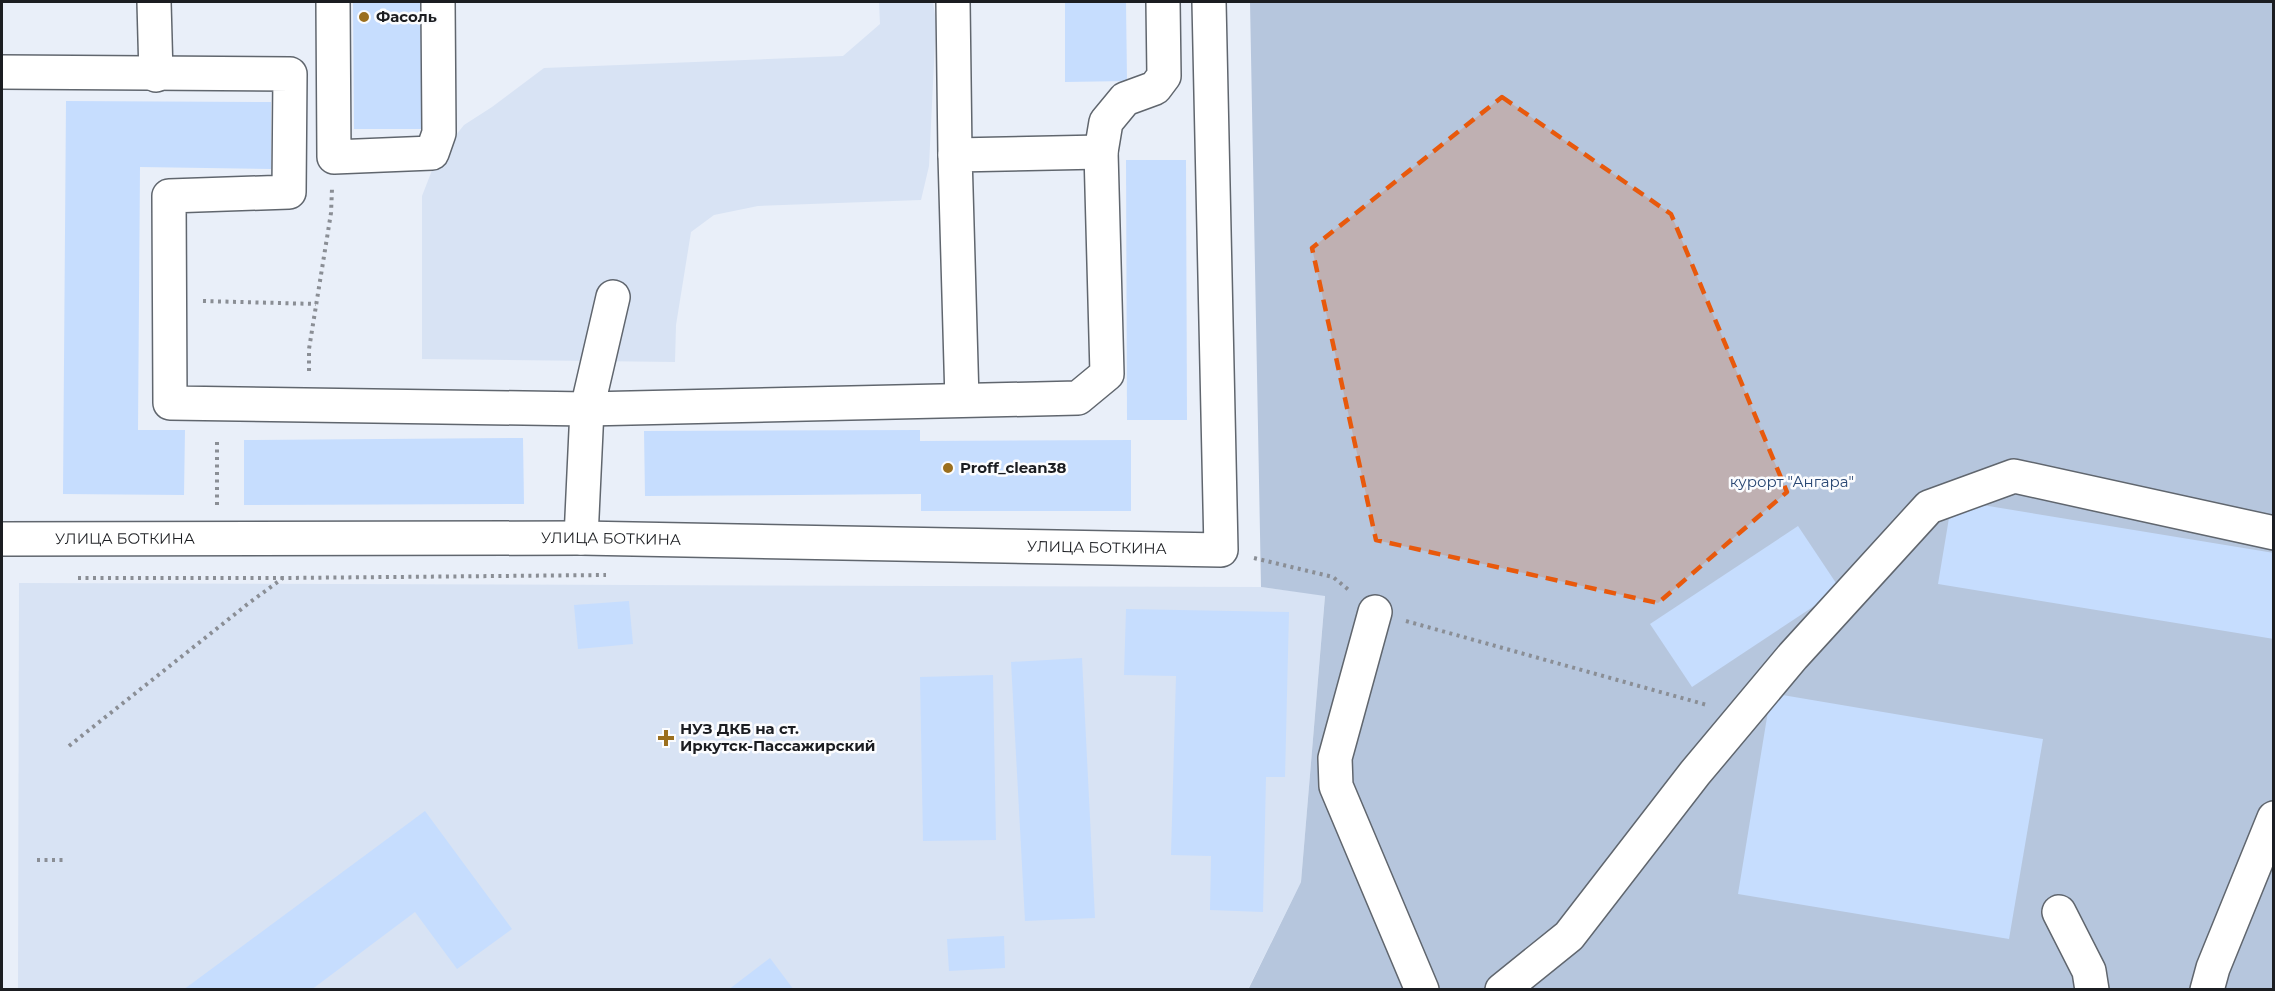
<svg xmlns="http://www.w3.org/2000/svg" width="2275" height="991" viewBox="0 0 2275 991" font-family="Montserrat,sans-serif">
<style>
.built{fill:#d8e3f4}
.green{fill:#b6c6dd}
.building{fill:#c6ddfe}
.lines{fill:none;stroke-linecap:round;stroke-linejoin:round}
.minor-casing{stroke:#60666e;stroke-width:36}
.path{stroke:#8a8e95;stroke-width:4;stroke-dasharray:3 4.5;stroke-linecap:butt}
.minor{stroke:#fff;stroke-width:33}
.marked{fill:#e8590c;fill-opacity:0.2;stroke:#e8590c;stroke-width:4.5;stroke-dasharray:12 8;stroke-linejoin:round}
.poi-dot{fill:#9b6f1e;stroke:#fbfcfe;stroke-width:2}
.labels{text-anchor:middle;stroke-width:5;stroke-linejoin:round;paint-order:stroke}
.poi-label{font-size:15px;font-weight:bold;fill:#1b1d21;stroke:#fbfcfe;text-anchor:start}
.park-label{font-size:15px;fill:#294773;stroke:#fbfcfe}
.street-label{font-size:15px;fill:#1b1d21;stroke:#fbfcfe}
</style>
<rect width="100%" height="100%" fill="#e9eff9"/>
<!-- built -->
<g class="built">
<polygon points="879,2 933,2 936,21 929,166 921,200 758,206 714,215 691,232 676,325 675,362 422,359 422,196 436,160 464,125 492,107 544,68 843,56 880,24"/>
<polygon points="19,583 1261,587 1325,595 1301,882 1248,989 18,990"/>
</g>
<!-- green -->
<polygon class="green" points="1250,2 2273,2 2273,989 1248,990 1301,882 1325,596 1261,587"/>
<!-- building -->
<g class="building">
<polygon points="353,2 421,2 421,129 354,129"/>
<polygon points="1065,2 1126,2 1127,81 1065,82"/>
<polygon points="66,101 271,102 271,169 140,167 138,430 185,430 184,495 63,494"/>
<polygon points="1126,160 1186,160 1187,420 1127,420"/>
<polygon points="920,430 920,441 1131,440 1131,511 921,511 921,494 645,496 644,431"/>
<polygon points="523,438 524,504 244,505 244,440"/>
<polygon points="1952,500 2274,553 2274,639 1938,584"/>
<polygon points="1798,526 1840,589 1692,687 1650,624"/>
<polygon points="629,601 633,644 578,649 574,605"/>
<polygon points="1126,609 1289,612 1285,777 1266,777 1263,912 1210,910 1211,856 1171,855 1176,676 1124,675"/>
<polygon points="1082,658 1095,918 1025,921 1011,662"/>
<polygon points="993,675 996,840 923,841 920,677"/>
<polygon points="1771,693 2043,739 2009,939 1738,894"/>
<polygon points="425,811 512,929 457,969 415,912 311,990 183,990"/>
<polygon points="1004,936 1005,968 949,971 947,939"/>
<polygon points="770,958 794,990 728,990"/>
</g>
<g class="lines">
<!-- minor casing -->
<g class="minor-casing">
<g id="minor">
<polyline points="154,2 156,75"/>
<polyline points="333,2 334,157 432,153 439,133 438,2"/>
<polyline points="953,2 955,155"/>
<polyline points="2,72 290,74 289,192 169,196 170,403 587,409 581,538"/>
<polyline points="613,297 587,409 1078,398 1107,374 1101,152 1106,122 1125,99 1155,88 1164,76 1163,2"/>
<polyline points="962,400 955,155 1101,152"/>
<path id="s1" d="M2,539L581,538L1221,550L1209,2"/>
<polyline points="1375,612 1335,758 1336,786 1422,990"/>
<polyline points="2059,912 2089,971 2092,990"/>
<polyline points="1502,990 1569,936 1695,773 1793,656 1929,507 2014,476 2274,533"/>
<polyline points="2207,990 2213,968 2274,818"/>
</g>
</g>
<!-- path -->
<g class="path">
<polyline points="203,301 316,304"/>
<polyline points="309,371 309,349 331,213 332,189"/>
<polyline points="217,505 217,438"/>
<polyline points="1254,558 1333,577 1350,591"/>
<polyline points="78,578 283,578"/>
<polyline points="1406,621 1707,705"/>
<polyline points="69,746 249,603 283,578 606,575"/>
<polyline points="37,860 64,860"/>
</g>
<!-- minor -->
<use href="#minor" class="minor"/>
</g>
<!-- marked area -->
<path class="marked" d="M1502,97L1671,214L1787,492L1658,603L1376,540L1312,248Z"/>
<!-- markers -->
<g class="poi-dot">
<circle cx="364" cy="17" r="6"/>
<circle cx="948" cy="468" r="6"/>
<path d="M663 729h6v6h6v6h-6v6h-6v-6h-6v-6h6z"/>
</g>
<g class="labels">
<!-- poi labels -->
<g class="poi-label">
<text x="376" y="22">Фасоль</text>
<text x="960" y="473">Proff_clean38</text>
<text x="680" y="734">НУЗ ДКБ на ст.<tspan x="680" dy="17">Иркутск-Пассажирский</tspan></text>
</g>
<!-- park labels -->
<g class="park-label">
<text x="1792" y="487">курорт "Ангара"</text>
</g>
<!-- street labels -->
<g class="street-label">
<text dy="5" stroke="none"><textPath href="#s1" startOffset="123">УЛИЦА БОТКИНА</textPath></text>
<text dy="5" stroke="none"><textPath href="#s1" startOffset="609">УЛИЦА БОТКИНА</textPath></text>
<text dy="5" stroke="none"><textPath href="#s1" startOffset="1095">УЛИЦА БОТКИНА</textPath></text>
</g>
</g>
<!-- border -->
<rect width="2275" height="991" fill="none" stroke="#1b1d21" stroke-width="6"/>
</svg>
